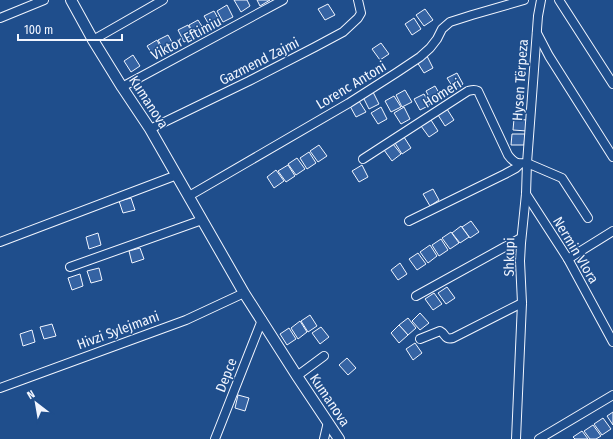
<svg xmlns="http://www.w3.org/2000/svg" width="613" height="439" viewBox="0 0 613 439" font-family="'Fira Sans Condensed',sans-serif">
<style>
.building{fill:#3563a3;stroke:#f2f6ff}
.lines{fill:none;stroke-linecap:round;stroke-linejoin:round}
.minor-casing{stroke:#f2f6ff;stroke-width:10}
.major-casing{stroke:#f2f6ff;stroke-width:12}
.minor{stroke:#1f4e8c;stroke-width:8}
.major{stroke:#1f4e8c;stroke-width:10}
.labels{text-anchor:middle;stroke-width:3;stroke-linejoin:round;paint-order:stroke}
.street-label{font-size:14px;fill:#f2f6ff;stroke:#1f4e8c}
</style>
<rect width="100%" height="100%" fill="#1f4e8c"/>
<!-- building -->
<g class="building">
<polygon points="234,0 247,0 250,6 241,12"/>
<polygon points="257,0 270,0 260,6"/>
<polygon points="328,4 335,15 325,20 318,9"/>
<polygon points="227,5 233,17 223,22 217,11"/>
<polygon points="425,9 433,20 424,26 416,15"/>
<polygon points="214,11 220,22 211,28 204,16"/>
<polygon points="414,18 421,29 412,35 405,24"/>
<polygon points="198,20 205,31 195,37 189,25"/>
<polygon points="188,25 194,37 184,42 178,30"/>
<polygon points="168,35 174,46 165,52 158,40"/>
<polygon points="157,40 163,52 154,57 147,46"/>
<polygon points="381,43 389,54 380,60 372,49"/>
<polygon points="133,55 140,66 131,72 124,61"/>
<polygon points="427,56 433,68 424,73 417,62"/>
<polygon points="457,73 463,84 454,89 447,78"/>
<polygon points="435,86 442,98 432,103 426,91"/>
<polygon points="405,90 412,102 402,107 396,95"/>
<polygon points="373,92 379,104 369,109 363,97"/>
<polygon points="424,94 430,105 420,110 414,99"/>
<polygon points="394,96 401,107 391,112 385,101"/>
<polygon points="359,101 366,112 356,117 350,106"/>
<polygon points="381,107 387,119 378,124 371,113"/>
<polygon points="404,107 410,119 401,124 394,113"/>
<polygon points="447,109 454,120 445,126 438,115"/>
<polygon points="514,119 527,120 527,131 513,130"/>
<polygon points="431,120 438,131 429,137 421,126"/>
<polygon points="512,134 525,134 524,145 511,145"/>
<polygon points="404,137 411,148 402,154 395,143"/>
<polygon points="393,144 401,154 392,161 384,150"/>
<polygon points="319,145 327,156 318,162 310,151"/>
<polygon points="309,152 316,163 307,169 300,158"/>
<polygon points="297,158 305,169 296,175 288,164"/>
<polygon points="288,165 295,176 286,182 278,171"/>
<polygon points="362,165 368,177 359,182 352,171"/>
<polygon points="276,170 284,181 274,188 267,177"/>
<polygon points="433,189 439,200 430,206 423,194"/>
<polygon points="131,198 135,210 123,213 119,201"/>
<polygon points="471,221 479,232 470,238 462,227"/>
<polygon points="461,226 469,237 460,243 452,233"/>
<polygon points="451,232 459,243 450,249 442,238"/>
<polygon points="98,233 101,245 89,249 86,237"/>
<polygon points="441,239 448,250 439,256 432,245"/>
<polygon points="430,245 437,256 428,263 420,252"/>
<polygon points="140,248 144,259 132,263 129,251"/>
<polygon points="418,253 426,264 417,270 409,259"/>
<polygon points="400,263 407,274 398,280 391,270"/>
<polygon points="99,268 102,280 91,283 87,271"/>
<polygon points="80,274 83,286 72,290 68,278"/>
<polygon points="447,287 455,298 446,304 438,293"/>
<polygon points="434,293 442,304 433,310 425,299"/>
<polygon points="420,313 429,323 420,330 412,321"/>
<polygon points="310,315 317,326 308,332 301,321"/>
<polygon points="408,318 416,328 408,335 399,325"/>
<polygon points="300,321 307,332 298,339 291,328"/>
<polygon points="52,324 56,336 44,339 40,327"/>
<polygon points="399,325 408,335 399,343 391,333"/>
<polygon points="321,327 329,337 320,344 312,333"/>
<polygon points="289,328 296,339 287,345 280,334"/>
<polygon points="32,330 35,342 23,346 20,334"/>
<polygon points="415,343 422,353 413,360 406,349"/>
<polygon points="347,358 356,368 348,375 339,365"/>
<polygon points="238,395 249,398 245,411 235,408"/>
<polygon points="613,412 613,425 607,416"/>
<polygon points="603,418 611,429 602,435 594,424"/>
<polygon points="593,425 601,436 596,439 590,439 584,431"/>
<polygon points="582,431 588,439 575,439 573,437"/>
</g>
<g class="lines">
<!-- minor casing -->
<g class="minor-casing">
<g id="minor">
<polyline points="559,0 613,84"/>
<polyline points="0,18 44,0"/>
<polyline points="537,33 549,56 613,157"/>
<polyline points="93,40 163,0"/>
<polyline points="122,87 283,0"/>
<polyline points="150,129 249,81 315,47 343,32 358,18 361,13 358,0"/>
<path d="M363,159L468,91C472,90 474,89 478,91L508,155C514,163 517,164 527,163"/>
<polyline points="527,163 562,178 588,218"/>
<polyline points="526,194 568,259 613,342"/>
<polyline points="189,196 349,103 396,73 420,57 430,48 437,39 442,29 450,22 472,15 524,0"/>
<polyline points="409,221 505,174 516,168 520,164"/>
<polyline points="0,242 177,175"/>
<polyline points="568,259 613,231"/>
<polyline points="70,267 202,220"/>
<polyline points="416,296 521,238"/>
<path d="M420,339L440,331C446,334 444,340 453,338L522,303"/>
<polyline points="297,376 324,356"/>
<polyline points="0,388 186,320 244,293"/>
<polyline points="215,439 262,320"/>
<polyline points="324,439 328,422"/>
<polyline points="516,439 522,303 520,261 521,243 526,194 527,163 538,16 541,0"/>
<polyline points="539,439 613,395"/>
</g>
</g>
<!-- major casing -->
<g class="major-casing">
<polyline id="major" points="71,0 93,40 122,87 150,129 244,293 297,376 339,439"/>
</g>
<!-- minor -->
<use href="#minor" class="minor"/>
<!-- major -->
<use href="#major" class="major"/>
</g>
<g class="labels">
<!-- street labels -->
<g class="street-label">
<text transform="translate(186 38) rotate(-28)" y="5">Viktor Eftimiu</text>
<text transform="translate(259 61) rotate(-27)" y="5">Gazmend Zajmi</text>
<text transform="translate(520 80) rotate(-86)" y="5">Hysen Tërpeza</text>
<text transform="translate(351 85) rotate(-31)" y="5">Lorenc Antoni</text>
<text transform="translate(442 93) rotate(-32)" y="5">Homeri</text>
<text transform="translate(149 102) rotate(57)" y="5">Kumanova</text>
<text transform="translate(576 250) rotate(59)" y="5">Nermin Vlora</text>
<text transform="translate(509 257) rotate(-89)" y="5">Shkupi</text>
<text transform="translate(118 330) rotate(-20)" y="5">Hivzi Sylejmani</text>
<text transform="translate(226 375) rotate(-69)" y="5">Depce</text>
<text transform="translate(330 400) rotate(56)" y="5">Kumanova</text>
</g>
</g>
<!-- north arrow -->
<g transform="translate(36 403) rotate(329)" stroke="#1f4e8c" stroke-width="3" paint-order="stroke">
<path d="M0-3L7 15L0 10L-7 15Z" fill="#f2f6ff"/>
<text y="-6" font-size="11" font-weight="bold" text-anchor="middle" fill="#f2f6ff">N</text>
</g>
<!-- scale -->
<path d="M18 34v6h104v-6" fill="none" stroke="#f2f6ff" stroke-width="2"/>
<text x="24" y="34" font-size="12" fill="#f2f6ff" stroke="#1f4e8c" stroke-width="3" paint-order="stroke">100 m</text>
</svg>
